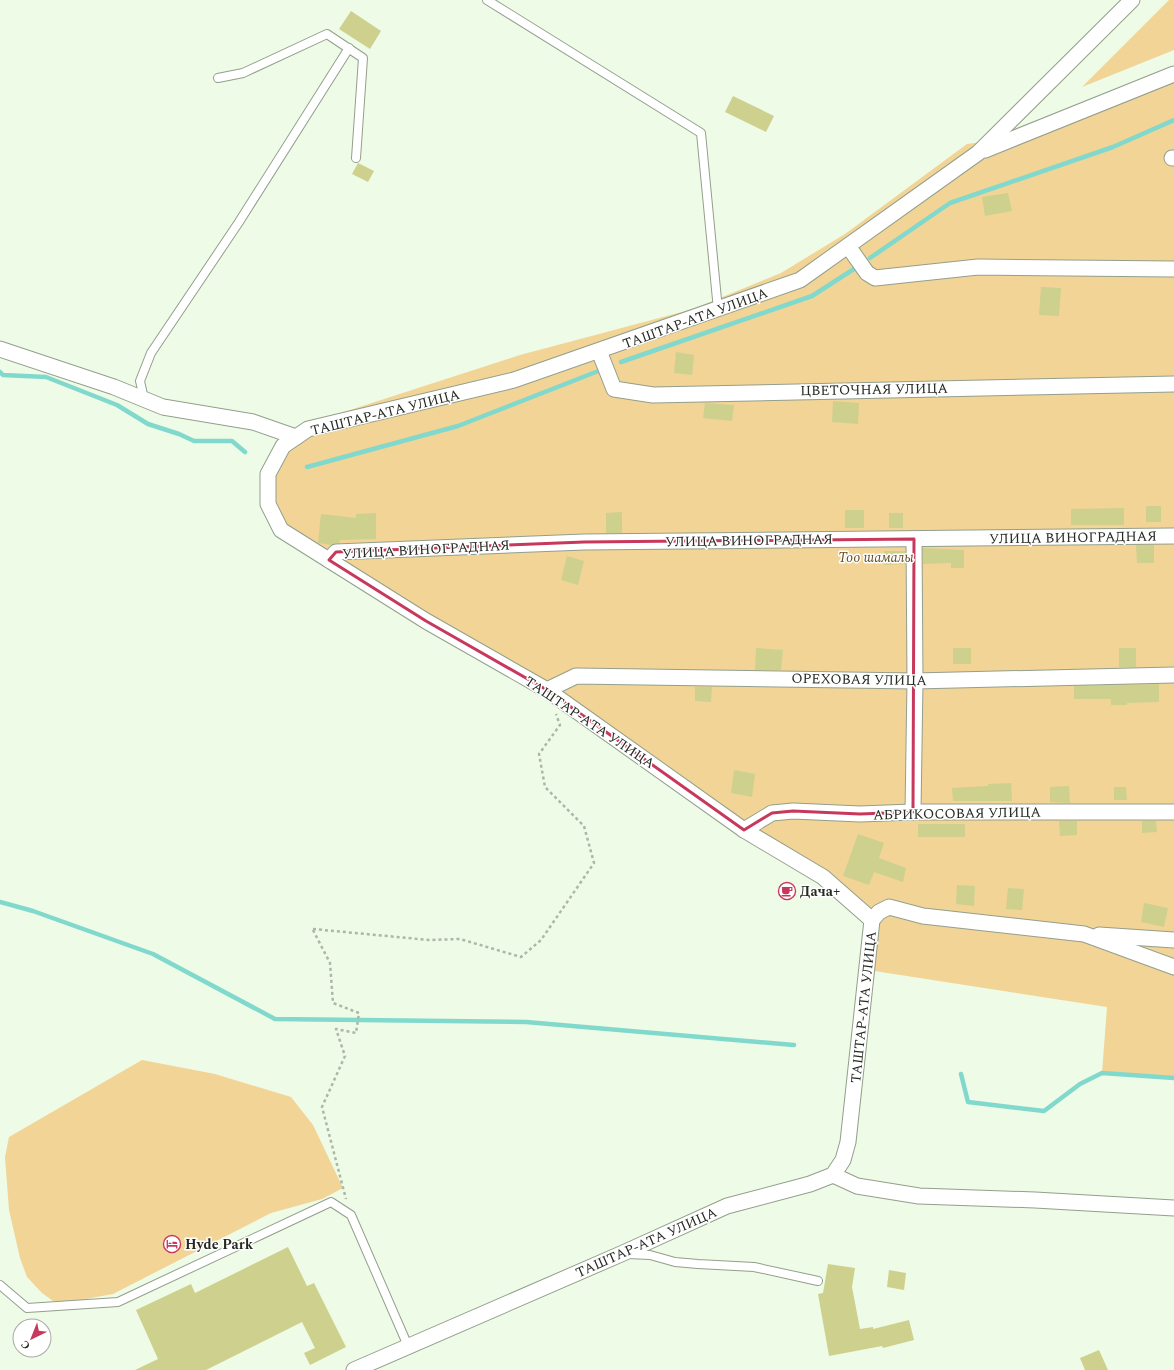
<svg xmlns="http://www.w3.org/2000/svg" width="1174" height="1370" viewBox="0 0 1174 1370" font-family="Spectral,serif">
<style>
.green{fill:#f2d496}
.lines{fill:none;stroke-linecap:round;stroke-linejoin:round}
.stream{stroke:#80d9cc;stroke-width:4.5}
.building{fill:#ced08d}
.service-casing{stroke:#939f8c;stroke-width:10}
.minor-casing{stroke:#939f8c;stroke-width:17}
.path{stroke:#adb7a7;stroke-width:2.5;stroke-dasharray:3 3;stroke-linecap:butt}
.service{stroke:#fff;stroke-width:8}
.minor{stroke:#fff;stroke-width:15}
.marked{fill:none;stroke:#c7385c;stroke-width:3;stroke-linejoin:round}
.labels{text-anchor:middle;stroke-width:3;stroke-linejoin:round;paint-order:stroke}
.street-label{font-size:14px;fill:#252a22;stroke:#fff}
.park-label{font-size:14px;font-style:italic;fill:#654f20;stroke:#fff}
.poi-label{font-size:14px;font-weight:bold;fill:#252a22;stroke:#fff;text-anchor:start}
</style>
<rect width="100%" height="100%" fill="#eefbe6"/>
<!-- green -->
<g class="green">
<polygon points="1169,0 1174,0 1174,50 1082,87"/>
<polygon points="1174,79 1174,1078 1102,1073 1107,1007 868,970 872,920 547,690 281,530 268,474 308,429 344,412 520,355 693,309 781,273 845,234 967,144 1035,135"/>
<polygon points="142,1060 215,1074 291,1097 313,1125 343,1188 322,1199 271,1213 113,1294 69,1302 53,1301 42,1293 27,1277 20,1258 9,1210 5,1157 9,1137"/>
</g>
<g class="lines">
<!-- stream -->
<g class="stream">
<polyline points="870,258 950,203 1113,147 1174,120"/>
<polyline points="621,362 812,296 857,267"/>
<polyline points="0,372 3,375 46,377 117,405 148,424 179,434 194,441 232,441 245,452"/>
<polyline points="307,467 458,426 601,370"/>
<polyline points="0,902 33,911 153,954 275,1019 526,1022 794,1045"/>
<polyline points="961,1074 968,1102 1044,1111 1080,1084 1102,1073 1174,1078"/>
</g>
</g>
<!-- building -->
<g class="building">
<polygon points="351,11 381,31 370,49 339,29"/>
<polygon points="733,96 774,116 766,132 725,112"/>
<polygon points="358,163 374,171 368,182 352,174"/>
<polygon points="1008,193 1012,211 985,216 982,197"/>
<polygon points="1041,287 1061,288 1059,316 1039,315"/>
<polygon points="676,352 694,355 692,375 674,373"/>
<polygon points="833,401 859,403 858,424 832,422"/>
<polygon points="705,403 734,405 732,421 703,418"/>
<rect x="1146" y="506" width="15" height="16"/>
<polygon points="1124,508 1124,525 1071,525 1071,509"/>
<rect x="845" y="510" width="19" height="18"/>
<polygon points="622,512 622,533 606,533 606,513"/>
<polygon points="376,513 376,539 340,540 339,543 331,545 318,543 321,514 356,518 356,514"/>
<rect x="889" y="513" width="14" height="15"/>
<polygon points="1136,545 1154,545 1154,563 1137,563"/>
<polygon points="923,548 964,550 964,568 951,568 951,563 923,564"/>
<polygon points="884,551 905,551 905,564 884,565"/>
<polygon points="567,556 584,561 578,585 561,580"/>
<polygon points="756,648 783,650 781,670 755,670"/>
<rect x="953" y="648" width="18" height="16"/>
<rect x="1119" y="648" width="17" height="19"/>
<polygon points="1159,684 1159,702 1127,703 1127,705 1111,705 1111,699 1074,699 1074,686"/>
<polygon points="695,687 712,687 711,702 695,701"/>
<polygon points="734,770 755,774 752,797 731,793"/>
<polygon points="1011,783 1012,801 953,801 952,788 988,786 988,784"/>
<polygon points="1069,786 1070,803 1050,802 1050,787"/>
<polygon points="1114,787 1126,787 1127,800 1114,800"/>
<polygon points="1059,821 1077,821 1077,835 1060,836"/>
<polygon points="1142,821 1156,821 1157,832 1142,833"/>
<rect x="918" y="824" width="47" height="13"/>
<polygon points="858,834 884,843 879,858 906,868 903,882 874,872 869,885 843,876"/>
<polygon points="957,885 975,886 974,906 956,904"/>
<polygon points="1008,888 1024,889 1022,910 1006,909"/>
<polygon points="1144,903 1168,908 1164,927 1141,922"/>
<polygon points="288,1247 307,1286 314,1283 346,1347 310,1365 304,1353 315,1348 302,1322 206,1370 135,1370 158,1359 136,1310 191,1284 195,1293"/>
<polygon points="828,1264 855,1268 852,1287 860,1329 873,1327 873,1329 909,1320 914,1340 883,1348 882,1346 829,1356 818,1294 823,1293"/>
<polygon points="889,1270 906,1273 904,1290 887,1287"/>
<polygon points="1099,1350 1108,1370 1085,1370 1080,1358"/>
</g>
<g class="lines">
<!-- service casing -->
<g class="service-casing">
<g id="service">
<polyline points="487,0 701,133 718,310"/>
<polyline points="218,78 243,73 327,34 363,58 356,158"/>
<polyline points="144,399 140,381 151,353 239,222 349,48"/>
<polyline points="628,1254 650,1255 675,1262 698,1264 754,1267 818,1281"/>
<polyline points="0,1285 27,1308 118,1302 331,1202 351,1215 408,1346"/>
</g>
</g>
<!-- minor casing -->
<g class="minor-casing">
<g id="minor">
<polyline points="985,150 1174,74"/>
<polyline points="1172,158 1174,158"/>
<polyline points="848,246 867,273 875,278 978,267 1174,269"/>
<polyline points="0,349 114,387 163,407 253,422 296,437"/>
<polyline points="599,351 614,389 653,395 1174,384"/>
<polyline points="329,560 336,552 584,542 1174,536"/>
<polyline points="547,690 576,676 915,681 1174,675"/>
<polyline points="913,812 915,681 914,539"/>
<polyline points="744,830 772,813 793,811 860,814 913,812 1174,812"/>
<polyline points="872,920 879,912 889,907 923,916 1084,934 1174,967"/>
<polyline points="1099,935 1174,940"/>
<polyline points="833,1175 857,1186 919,1196 1035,1200 1174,1208"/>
<polyline points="354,1370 621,1254 727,1206 810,1184 833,1175 843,1160 848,1142 872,920 823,877 744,830 547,690 426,621 281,530 268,504 268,474 283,446 308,429 514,380 800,280 978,153 1132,0"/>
</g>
</g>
<!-- path -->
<g class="path">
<polyline points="313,929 429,940 460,939 521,957 541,940 594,863 584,826 545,787 539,754 560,725 556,714"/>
<polyline points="313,930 330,963 333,1003 359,1013 356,1033 336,1029 345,1056 322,1107 346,1199"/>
</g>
<!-- service -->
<use href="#service" class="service"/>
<!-- minor -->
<use href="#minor" class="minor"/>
</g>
<!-- marked area -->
<path class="marked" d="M914,539L913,812L860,814L793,811L772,813L744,830L547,690L426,621L329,560L336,552L584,542Z"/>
<!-- icons -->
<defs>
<g id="cafe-ring" transform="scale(0.9)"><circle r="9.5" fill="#fff" stroke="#c7385c" stroke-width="1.5"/><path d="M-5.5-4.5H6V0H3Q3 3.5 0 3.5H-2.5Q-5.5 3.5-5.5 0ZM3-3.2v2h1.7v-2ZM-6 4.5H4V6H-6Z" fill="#c7385c"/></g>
<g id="hotel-ring" transform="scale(0.9)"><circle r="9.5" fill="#fff" stroke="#c7385c" stroke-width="1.5"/><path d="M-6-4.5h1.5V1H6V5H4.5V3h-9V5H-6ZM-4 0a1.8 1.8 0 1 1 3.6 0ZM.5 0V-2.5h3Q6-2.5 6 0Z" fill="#c7385c"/></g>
</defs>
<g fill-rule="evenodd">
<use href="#cafe-ring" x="787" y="891"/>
<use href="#hotel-ring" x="172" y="1244"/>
</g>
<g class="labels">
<!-- street labels -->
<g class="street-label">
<text transform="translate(695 318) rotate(-20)" y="5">ТАШТАР-АТА УЛИЦА</text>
<text transform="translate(874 389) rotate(-1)" y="5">ЦВЕТОЧНАЯ УЛИЦА</text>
<text transform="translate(385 412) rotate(-14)" y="5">ТАШТАР-АТА УЛИЦА</text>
<text transform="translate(1073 537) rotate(-1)" y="5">УЛИЦА ВИНОГРАДНАЯ</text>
<text transform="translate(749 540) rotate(-1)" y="5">УЛИЦА ВИНОГРАДНАЯ</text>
<text transform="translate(426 549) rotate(-3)" y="5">УЛИЦА ВИНОГРАДНАЯ</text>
<text transform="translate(859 679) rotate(1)" y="5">ОРЕХОВАЯ УЛИЦА</text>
<text transform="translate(590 722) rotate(34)" y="5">ТАШТАР-АТА УЛИЦА</text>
<text transform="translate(957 813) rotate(-1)" y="5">АБРИКОСОВАЯ УЛИЦА</text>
<text transform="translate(863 1007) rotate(-84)" y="5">ТАШТАР-АТА УЛИЦА</text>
<text transform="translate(646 1242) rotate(-24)" y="5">ТАШТАР-АТА УЛИЦА</text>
</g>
<!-- park labels -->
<g class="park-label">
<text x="876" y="562">Тоо шамалы</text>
</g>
<!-- poi labels -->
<g class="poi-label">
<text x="800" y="896">Дача+</text>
<text x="185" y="1249">Hyde Park</text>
</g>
</g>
<!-- north arrow -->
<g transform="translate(32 1338) rotate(223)"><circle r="19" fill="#ffffff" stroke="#a8aaa7"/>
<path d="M0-3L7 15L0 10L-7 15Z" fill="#c7385c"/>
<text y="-6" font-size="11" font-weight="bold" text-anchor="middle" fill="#252a22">С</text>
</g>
</svg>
